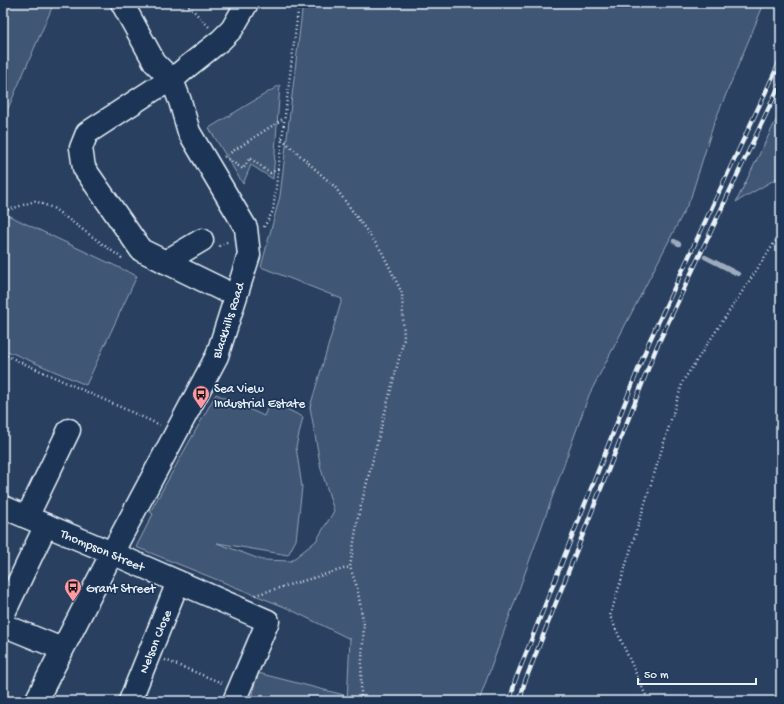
<svg xmlns="http://www.w3.org/2000/svg" width="784" height="704" viewBox="0 0 784 704" font-family="'Gochi Hand',sans-serif">
<style>
.green{fill:#415774;stroke:#94a4b6}
.lines{fill:none;stroke-linecap:round;stroke-linejoin:round}
.stream{stroke:#9dabbd;stroke-width:4.5}
.minor-casing{stroke:#e8f1f8;stroke-width:25}
.path{stroke:#e8f1f8;stroke-width:2.5;stroke-dasharray:1 3;stroke-linecap:butt}
.minor{stroke:#1d3557;stroke-width:22}
.rail-casing{stroke:#e8f1f8;stroke-width:4.5}
.rail{stroke:#1d3557;stroke-width:3;stroke-dasharray:9;stroke-linecap:butt}
.labels{text-anchor:middle;stroke-width:3.5;stroke-linejoin:round;paint-order:stroke}
.street-label{font-size:13px;fill:#e8f1f8;stroke:#1d3557}
.poi-label{font-size:13px;fill:#e8f1f8;stroke:#1d3557;text-anchor:start}
</style>
<rect width="100%" height="100%" fill="#294061"/>
<filter id="ink" filterUnits="userSpaceOnUse"><feTurbulence type="fractalNoise" baseFrequency=".025" numOctaves="2"/><feDisplacementMap in="SourceGraphic" scale="8" xChannelSelector="R" yChannelSelector="G"/><feConvolveMatrix kernelMatrix="1 2 1 2 8 2 1 2 1" color-interpolation-filters="sRGB"/></filter>
<g filter="url(#ink)">
<!-- green -->
<g class="green">
<polygon points="3,3 54,3 3,120"/>
<polygon points="303,3 758,3 763,6 714,123 690,200 589,395 479,701 347,701 350,639 287,608 136,547 153,514 150,512 216,394 264,416 270,401 303,417 296,447 302,487 296,540 288,555 217,543 262,560 291,561 316,541 334,511 321,469 310,407 342,299 261,267 280,196"/>
<polygon points="280,85 273,179 251,165 243,184 209,128"/>
<polygon points="781,110 781,176 736,202"/>
<polygon points="3,213 137,276 86,385 3,349"/>
<polygon points="258,673 344,695 343,701 250,701"/>
</g>
<g class="lines">
<!-- stream -->
<g class="stream">
<polyline points="674,241 679,244"/>
<polyline points="705,257 738,274"/>
</g>
<!-- minor casing -->
<g class="minor-casing">
<g id="minor">
<polyline points="165,262 202,240"/>
<polyline points="221,289 141,250 84,168 81,148 87,133 153,90 172,80 187,67 221,40 232,29 247,3"/>
<polyline points="3,507 112,553 268,621 234,701"/>
<polyline points="27,517 69,430"/>
<polyline points="3,615 46,525"/>
<polyline points="3,625 62,649"/>
<polyline points="36,701 112,553 217,356 249,255 246,228 189,132 180,101 172,80 155,63 122,3"/>
<polyline points="130,701 178,582"/>
</g>
</g>
<!-- path -->
<g class="path">
<polyline points="186,3 209,27"/>
<polyline points="282,139 335,187 382,252 402,293 404,339 358,517 350,567 357,587 364,625 361,678 361,701"/>
<polyline points="224,157 284,118"/>
<polyline points="228,159 243,169 250,158 270,173 278,169"/>
<polyline points="8,210 35,201 53,208 123,259"/>
<polyline points="264,227 273,211 299,3"/>
<polyline points="219,246 229,241"/>
<polyline points="3,354 160,425"/>
<polyline points="255,595 350,567"/>
<polyline points="165,660 222,683"/>
<polyline points="651,701 647,698 610,616 683,381 781,233"/>
</g>
<!-- minor -->
<use href="#minor" class="minor"/>
<!-- rail casing -->
<g class="rail-casing">
<g id="rail">
<polyline points="510,701 515,681 649,342 781,59"/>
<polyline points="520,701 524,684 657,346 781,82"/>
</g>
</g>
<!-- rail -->
<use href="#rail" class="rail"/>
</g>
</g>
<!-- icons -->
<defs>
<g id="bus-pin" transform="scale(0.9)"><path d="M0 17L-7.5 6A9.5 9.5 0 1 1 7.5 6Z" fill="#ff9aa2" stroke="#1d3557"/><path d="M-5-6H5V4H4V6H2V4H-2V6H-4V4H-5ZM-3.5-4V0h7V-4ZM-3.5 1.2v1.5H-2V1.2ZM2 1.2v1.5H3.5V1.2Z" fill="#111"/></g>
</defs>
<g fill-rule="evenodd">
<use href="#bus-pin" x="201" y="394"/>
<use href="#bus-pin" x="73" y="587"/>
</g>
<g class="labels">
<!-- street labels -->
<g class="street-label">
<text transform="translate(227 320) rotate(-72)" y="5">Blackhills Road</text>
<text transform="translate(103 549) rotate(23)" y="5">Thompson Street</text>
<text transform="translate(154 641) rotate(-68)" y="5">Nelson Close</text>
</g>
<!-- poi labels -->
<g class="poi-label">
<text x="214" y="392">Sea View<tspan x="214" dy="15">Industrial Estate</tspan></text>
<text x="86" y="592">Grant Street</text>
</g>
</g>
<!-- margin -->
<rect width="784" height="704" fill="none" stroke="#1d3557" stroke-width="16"/>
<rect x="8" y="8" width="768" height="688" fill="none" stroke="#e8f1f8" stroke-width="1.5" filter="url(#ink)"/>
<!-- scale -->
<path d="M638 678v6h118v-6" fill="none" stroke="#e8f1f8" stroke-width="2"/>
<text x="644" y="678" font-size="12" fill="#e8f1f8" stroke="#1d3557" stroke-width="3" paint-order="stroke">50 m</text>
</svg>
